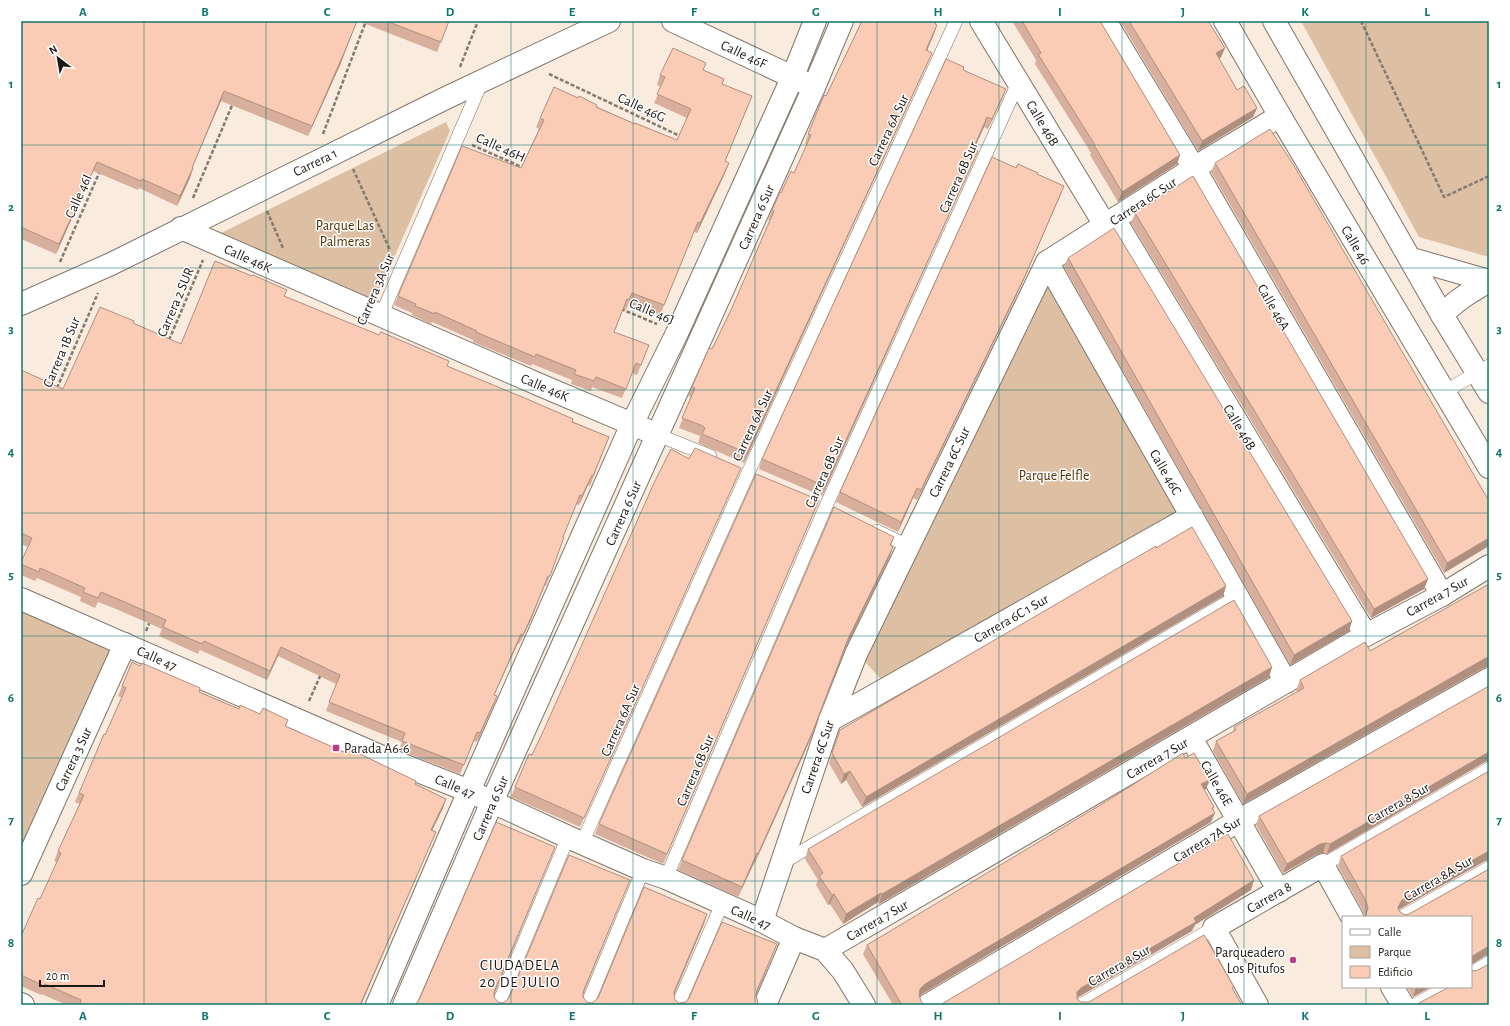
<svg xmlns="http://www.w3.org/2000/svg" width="1510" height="1026" viewBox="0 0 1510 1026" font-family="'Alegreya Sans',sans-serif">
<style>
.green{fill:#ddc0a4}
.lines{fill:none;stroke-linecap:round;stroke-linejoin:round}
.lane-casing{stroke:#817569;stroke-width:14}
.street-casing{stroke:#817569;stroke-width:24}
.secondary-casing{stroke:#817569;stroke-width:24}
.path{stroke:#837b72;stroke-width:2.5;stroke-dasharray:4 2;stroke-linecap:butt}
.lane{stroke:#fff;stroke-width:13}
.street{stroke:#fff;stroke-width:22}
.secondary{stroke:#fff;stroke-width:22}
.wall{fill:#d8af9c}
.shaded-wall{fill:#b08f7f}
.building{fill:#fbccb5;stroke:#b08f7f}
.grid{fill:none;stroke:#0f766e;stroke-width:1;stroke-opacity:0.55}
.poi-dot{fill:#bb3b87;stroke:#fff;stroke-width:1.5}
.labels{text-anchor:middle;stroke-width:3;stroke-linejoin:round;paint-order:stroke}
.street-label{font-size:14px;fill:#1d1914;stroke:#fff}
.park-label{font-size:14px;fill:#522f03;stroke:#fff}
.poi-label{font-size:14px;fill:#1d1914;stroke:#fff;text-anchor:start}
.neighbourhood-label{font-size:15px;letter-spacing:1px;fill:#1d1914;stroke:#fff}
.neatline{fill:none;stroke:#0f766e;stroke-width:1.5}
.grid-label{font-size:13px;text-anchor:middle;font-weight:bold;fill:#0f766e}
</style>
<rect width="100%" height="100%" fill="#f9ebde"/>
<!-- green -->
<g class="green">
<polygon points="1301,21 1489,21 1489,257 1419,237"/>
<polygon points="446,122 450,131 373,305 217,235"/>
<polygon points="1046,268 1187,511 886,685 860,656"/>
<polygon points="21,604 118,648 21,862"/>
</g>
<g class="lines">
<!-- lane casing -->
<g class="lane-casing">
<g id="lane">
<polyline points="381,316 482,81"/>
<polyline points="1444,392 1489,366"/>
<polyline points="658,435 710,456"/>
<polyline points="877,531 908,546"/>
<polyline points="582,843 748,473 956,21"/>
<polyline points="782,863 1238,596"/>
<polyline points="1323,865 1489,769"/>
<polyline points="666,878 826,506 1018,83"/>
<polyline points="1402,917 1489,868"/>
<polyline points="1471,973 1489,963"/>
<polyline points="498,1005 568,837"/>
<polyline points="587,1005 643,870"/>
<polyline points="678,1005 722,904"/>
<polyline points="1081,1005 1214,928"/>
<polyline points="1415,1005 1447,987"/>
</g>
</g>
<!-- street casing -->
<g class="street-casing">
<g id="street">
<polyline points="673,21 814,87"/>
<polyline points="981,21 1105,225"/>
<polyline points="1105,21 1194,168 1442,595"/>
<polyline points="1114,219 1366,635"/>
<polyline points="181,228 540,385 658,435"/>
<polyline points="1412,259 1489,281"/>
<polyline points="1047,262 1286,682"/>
<polyline points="21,304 111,264 448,97 609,21"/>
<path d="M1442,315C1456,300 1472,291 1489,281"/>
<polyline points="21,599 380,756 469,791 568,837 643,870 666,878 762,921 794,938 825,950 843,971 864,1005"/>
<polyline points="830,720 861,703 1192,516"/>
<polyline points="1191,738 1279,891"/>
<polyline points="21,874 125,644"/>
<polyline points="762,921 830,720 856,654 1047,262 1194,168 1280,116"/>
<polyline points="825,950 1366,635 1442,595 1489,566"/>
<polyline points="1392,987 1403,1005"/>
<polyline points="21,1004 23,1005"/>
<polyline points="765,1005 794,938"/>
<polyline points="928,1005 1238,821 1489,679"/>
<polyline points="1257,1005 1214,928 1323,865 1352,917"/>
</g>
</g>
<!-- secondary casing -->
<g class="secondary-casing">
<g id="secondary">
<polyline points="1225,21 1280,116 1489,467"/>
<polyline points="1274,21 1442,315 1489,392"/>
<polyline points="377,1005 469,791 632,424 677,333 793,76 815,21"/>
<polyline points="404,1005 492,802 814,87 842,21"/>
</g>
</g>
<!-- path -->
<g class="path">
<polyline points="1361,21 1444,197 1489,176"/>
<polyline points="460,67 478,21"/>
<polyline points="549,74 682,137"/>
<polyline points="323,134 366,21"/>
<polyline points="472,145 524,168"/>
<polyline points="353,169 390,250"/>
<polyline points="193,198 233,103"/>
<polyline points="267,211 283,248"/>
<polyline points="60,262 100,171"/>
<polyline points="621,309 657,324"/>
<polyline points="169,340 203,260"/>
<polyline points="57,388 98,293"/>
<polyline points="146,631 150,621"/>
<polyline points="309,701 321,674"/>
</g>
<!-- lane -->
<use href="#lane" class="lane"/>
<!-- street -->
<use href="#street" class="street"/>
<!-- secondary -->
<use href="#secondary" class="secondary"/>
</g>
<!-- wall -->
<g class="wall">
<polygon points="21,21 341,63 308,136 221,101 192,168 193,168 190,178 177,206 139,188 138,190 93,171 56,254 21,239"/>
<polygon points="358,21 449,21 437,52"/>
<polygon points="862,21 937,21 936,24 934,34 927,50 932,53 928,62 744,463 698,443 700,437 700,436 679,428 691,397 688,396 692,387 712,349 731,310 770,220 768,220 772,210 781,193 794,173 807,145 805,144 808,134"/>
<polygon points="1012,21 1100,21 1180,155 1177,164 1118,202 1090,155 1091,153 1035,64 1036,60"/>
<polygon points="1120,21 1208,21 1225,48 1221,57 1219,59 1237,90 1257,108 1253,117 1198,151"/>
<polygon points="706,63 703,70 724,79 722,84 752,96 725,161 729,163 725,173 697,233 694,232 660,315 629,303 626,310 623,309 614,332 649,345 637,375 632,373 622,398 592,387 591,391 571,384 572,380 532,364 531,366 473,342 473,340 432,322 431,324 412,315 412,313 394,305 398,296 521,168 539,129 536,127 540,118 578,98 635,124 677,140 687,118 654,103 661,87 657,85 660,75"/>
<polygon points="963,70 1006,89 1002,99 988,129 984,127 974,149 978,151 974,160 822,496 759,469 762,459"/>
<polygon points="1215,163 1489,501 1444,573 1211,172"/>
<polygon points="1016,168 1037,174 1064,186 1060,196 1021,286 917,500 913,498 898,532 836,502 840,492"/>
<polygon points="1135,213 1428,579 1424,589 1371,618 1131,223"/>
<polygon points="1068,258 1352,621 1349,631 1290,665 1064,267"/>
<polygon points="285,297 609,437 590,486 588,485 579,505 576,504 563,537 564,537 546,586 545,585 530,622 519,644 518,643 494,695 493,706 477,742 474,741 460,774 399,750 402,742 326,711 336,684 278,656 267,680 200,650 198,654 159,636 162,629 116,609 98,602 95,608 80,601 81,597 37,578 35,581 21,575 21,562 28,547 21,544 21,370 63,389 133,323 181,344"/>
<polygon points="689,459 737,477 580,827 511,797 515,787"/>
<polygon points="819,500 815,510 663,864 595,834 599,824"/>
<polygon points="894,537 891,546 893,547 890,556 845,649 810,740 755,863 754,863 738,897 678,870 682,860"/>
<polygon points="1156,548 1226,586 1223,596 862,807 846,780 841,784 829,763 840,730"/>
<polygon points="1489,584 1489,667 1483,668 1243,804 1213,751 1216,741 1233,732 1234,727 1297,692 1296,690 1300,680 1370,651"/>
<polygon points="1272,667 1269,677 879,904 878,902 843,924 830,904 828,905 816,885 818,880 805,859 808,849"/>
<polygon points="122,686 199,692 239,709 288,720 286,726 415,784 446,799 443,808 432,830 436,832 432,841 361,1005 67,1005 41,994 41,995 21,986 21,933 22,934 40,899 57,862 54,861 58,851 80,804 75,802 79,793 122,698 118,696"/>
<polygon points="1489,686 1489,761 1485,762 1327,854 1323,853 1317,854 1283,873 1256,825 1259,816"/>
<polygon points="1489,771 1489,860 1485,861 1398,910 1399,911 1405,915 1409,914 1489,869 1489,955 1485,956 1471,965 1471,917 1364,917 1363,911 1338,866 1341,856"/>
<polygon points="1206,789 1204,790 1213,810 1211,822 922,994 919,997 921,1001 924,1005 893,1005 863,954 867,945"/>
<polygon points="1407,987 1431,987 1413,997"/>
</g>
<!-- shaded-wall -->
<g class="shaded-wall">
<polygon points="357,21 341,63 308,136 312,126"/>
<polygon points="937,25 934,34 923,60 926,50"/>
<polygon points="1225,48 1221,57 1212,63 1216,53"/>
<polygon points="932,53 928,62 744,463 747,453"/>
<polygon points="1006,89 1002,99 988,129 992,119"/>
<polygon points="224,91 221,101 188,177 192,168"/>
<polygon points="752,96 748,106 721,171 725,161"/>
<polygon points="1257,108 1253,117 1198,151 1202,141"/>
<polygon points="987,117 984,127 970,158 973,149"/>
<polygon points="978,151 974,160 822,496 825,486"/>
<polygon points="1180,155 1177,164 1118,202 1122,192"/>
<polygon points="97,162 93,171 56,254 59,244"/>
<polygon points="729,163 725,173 697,233 700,223"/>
<polygon points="193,168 190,178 177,206 180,196"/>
<polygon points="1064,186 1060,196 1021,286 917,500 921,490"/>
<polygon points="741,468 737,477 580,827 584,818"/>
<polygon points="592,475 588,485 579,505 582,496"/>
<polygon points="917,488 913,498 898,532 901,522"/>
<polygon points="819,500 815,510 663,864 667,854"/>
<polygon points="1489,538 1489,546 1444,573 1447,563"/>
<polygon points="893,547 890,556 845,649 810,740 755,863 848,639"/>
<polygon points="548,576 530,622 519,644 523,635"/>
<polygon points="1428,579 1424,589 1371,618 1374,609"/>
<polygon points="1226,586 1223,596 862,807 866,797"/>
<polygon points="1352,621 1349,631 1290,665 1294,655"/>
<polygon points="521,634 518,643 490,704 494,695"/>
<polygon points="281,647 278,656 267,680 270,671"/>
<polygon points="1486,658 1489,658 1489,667 1483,668 1243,804 1247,794"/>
<polygon points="1272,667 1269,677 879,904 882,894"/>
<polygon points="497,696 493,706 477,742 480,733"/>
<polygon points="1489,752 1489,761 1485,762 1327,854 1330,844"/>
<polygon points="850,771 846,780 841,784 844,774"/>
<polygon points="1210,780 1206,789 1197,794 1201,784"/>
<polygon points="446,799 443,808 428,839 431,830"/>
<polygon points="1214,807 1211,815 1215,813 1211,822 922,994 917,999 920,989 925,984"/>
<polygon points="436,832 432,841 361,1005 360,1005"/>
<polygon points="1326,843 1323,853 1317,854 1283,873 1287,864 1320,844"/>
<polygon points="555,847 551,857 491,1002 494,992"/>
<polygon points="1489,851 1489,860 1485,861 1398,910 1398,907 1402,900"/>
<polygon points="757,853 754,863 738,897 742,887"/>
<polygon points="630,880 626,889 580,1002 583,992"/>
<polygon points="1254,880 1251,890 1195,925 1192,931 1077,998 1077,992 1081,988"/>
<polygon points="881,893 878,902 843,924 846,914"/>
<polygon points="834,894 830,904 828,905 832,895"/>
<polygon points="707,914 704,924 671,1002 674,992"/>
<polygon points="777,944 773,954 754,1000 757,990"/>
<polygon points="1489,946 1489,955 1485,956 1471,965 1471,957"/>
<polygon points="1416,987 1431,987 1413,997"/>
</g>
<!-- building -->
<g class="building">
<polygon points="21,21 357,21 344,53 312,126 224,91 192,168 193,168 180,196 142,179 141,181 97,162 59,244 23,228 22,230 21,229"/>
<polygon points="386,21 449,21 441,42"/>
<polygon points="862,21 936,21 935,24 937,25 926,50 932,53 747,453 702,434 705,428 703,426 682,418 695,388 692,387 709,348 712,349 731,310 774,211 772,210 780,192 781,193 791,171 794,173 811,135 808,134 824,95 826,96"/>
<polygon points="1022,21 1100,21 1180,155 1122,192 1094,145 1095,145 1038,54 1041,53"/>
<polygon points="1129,21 1208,21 1225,48 1216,53 1237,90 1244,86 1257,108 1202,141"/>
<polygon points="673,48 706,63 703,70 724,79 722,84 752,96 725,161 729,163 700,223 698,222 664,305 632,293 629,300 627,299 614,332 649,345 641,365 636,363 626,389 596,377 594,381 574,374 576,370 536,354 535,357 476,332 477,331 435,312 435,314 415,306 416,304 398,296 462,146 521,168 544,120 540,118 554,87 578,98 579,96 597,105 596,107 635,124 635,123 677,140 691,109 657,94 665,77 660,75"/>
<polygon points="946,59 964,67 963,70 1006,89 992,119 987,117 973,149 978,151 825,486 762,459"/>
<polygon points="1270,129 1293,164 1489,501 1489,538 1447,563 1215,163"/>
<polygon points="992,157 1016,168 1018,164 1038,173 1037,174 1064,186 1025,276 921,490 917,488 901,522 840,492"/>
<polygon points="1193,176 1428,579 1374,609 1135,213"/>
<polygon points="1114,228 1352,621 1294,655 1068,258"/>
<polygon points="215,261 252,276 253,275 287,290 284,296 379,335 381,332 449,361 447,366 527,399 573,419 572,422 609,437 593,476 592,475 582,496 580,495 563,537 564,537 550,576 548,576 533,613 523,635 521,634 494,695 497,696 480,733 477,732 464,765 402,741 405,733 329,702 340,675 281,647 270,671 204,641 202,644 163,627 166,620 120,600 101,592 98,598 83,592 85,588 40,568 39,572 21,564 21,562 32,538 21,533 21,370 63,389 100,307 134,321 133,323 181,344"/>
<polygon points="695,448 741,468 584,818 515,787 529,754 532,755 542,734 654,483 671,449 689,459"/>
<polygon points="756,474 819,500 667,854 599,824"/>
<polygon points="834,507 894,537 890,545 893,547 848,639 813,731 758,854 757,853 742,887 682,860"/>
<polygon points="1192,527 1226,586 866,797 850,771 844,774 832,753 840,730 1156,546 1156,548"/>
<polygon points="1489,584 1489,658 1486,658 1247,794 1216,741 1236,730 1234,727 1304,688 1300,680 1365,642 1370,651"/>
<polygon points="1234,600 1272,667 882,894 881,893 846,914 834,894 832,895 819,876 823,873 808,849"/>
<polygon points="132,662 140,666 142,663 200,688 199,692 239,709 240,705 260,714 263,708 288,720 285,726 344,752 346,748 358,753 416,781 415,784 446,799 431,830 436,832 360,1005 85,1005 80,1003 81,1000 45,984 44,986 21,975 21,933 22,934 38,898 40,899 61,853 58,851 84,795 79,793 104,734 105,735 126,688 122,686"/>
<polygon points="1489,686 1489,752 1330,844 1326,843 1320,844 1287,864 1259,816"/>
<polygon points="1183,753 1185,758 1194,753 1210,780 1201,784 1214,807 1212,808 1215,813 925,984 920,989 919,995 921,1001 924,1005 902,1005 867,945 1107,801"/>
<polygon points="1489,771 1489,851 1402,900 1398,907 1399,911 1405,915 1409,914 1489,869 1489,946 1471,957 1471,917 1367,917 1366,914 1368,908 1366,901 1341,856"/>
<polygon points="496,822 555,847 494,992 494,997 498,1002 503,1003 509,998 569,855 630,880 583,992 583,997 587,1002 592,1003 598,998 644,887 707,914 674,992 675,1000 679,1003 686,1002 689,998 722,922 777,944 757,990 756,996 758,1002 757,1005 415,1005 419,1000"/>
<polygon points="1228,834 1254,880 1194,918 1196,922 1081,988 1077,992 1077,999 1081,1002 1089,1002 1204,935 1234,987 1232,988 1242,1005 940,1005"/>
<polygon points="1489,964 1489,1005 1420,1005 1419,1003 1449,987 1471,987 1471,970 1474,971 1478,970"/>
</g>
<!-- grid -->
<path class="grid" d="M144,21V1005M266,21V1005M388,21V1005M511,21V1005M633,21V1005M755,21V1005M877,21V1005M999,21V1005M1122,21V1005M1244,21V1005M1366,21V917M21,145H1489M21,268H1489M21,390H1489M21,513H1489M21,636H1489M21,758H1489M21,881H1489M1366,987V1005"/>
<!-- markers -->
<g class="poi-dot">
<rect x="332" y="744" width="8" height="8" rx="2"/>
<circle cx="1293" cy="960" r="4"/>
</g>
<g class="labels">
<!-- street labels -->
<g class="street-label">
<text transform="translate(744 54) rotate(25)" y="5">Calle 46F</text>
<text transform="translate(642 107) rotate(25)" y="5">Calle 46G</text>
<text transform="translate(1043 123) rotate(59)" y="5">Calle 46B</text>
<text transform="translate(888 130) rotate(-65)" y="5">Carrera 6A Sur</text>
<text transform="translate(501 147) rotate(24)" y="5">Calle 46H</text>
<text transform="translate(315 162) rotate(-26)" y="5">Carrera 1</text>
<text transform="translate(958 177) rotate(-66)" y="5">Carrera 6B Sur</text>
<text transform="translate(78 196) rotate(-66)" y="5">Calle 46I</text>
<text transform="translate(1143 201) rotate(-33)" y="5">Carrera 6C Sur</text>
<text transform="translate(756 217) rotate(-66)" y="5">Carrera 6 Sur</text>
<text transform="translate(1356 245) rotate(59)" y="5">Calle 46</text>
<text transform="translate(248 258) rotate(24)" y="5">Calle 46K</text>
<text transform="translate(375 289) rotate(-67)" y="5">Carrera 3A Sur</text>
<text transform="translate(175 302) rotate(-67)" y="5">Carrera 2 SUR</text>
<text transform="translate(1274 307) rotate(60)" y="5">Calle 46A</text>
<text transform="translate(652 311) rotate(23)" y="5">Calle 46J</text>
<text transform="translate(61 352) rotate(-67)" y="5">Carrera 1B Sur</text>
<text transform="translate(545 387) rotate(23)" y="5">Calle 46K</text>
<text transform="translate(752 425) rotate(-65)" y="5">Carrera 6A Sur</text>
<text transform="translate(1240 427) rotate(59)" y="5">Calle 46B</text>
<text transform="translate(949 462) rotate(-64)" y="5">Carrera 6C Sur</text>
<text transform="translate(824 472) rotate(-66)" y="5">Carrera 6B Sur</text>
<text transform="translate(1166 472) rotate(60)" y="5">Calle 46C</text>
<text transform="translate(623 513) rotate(-66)" y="5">Carrera 6 Sur</text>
<text transform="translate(1437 596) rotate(-29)" y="5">Carrera 7 Sur</text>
<text transform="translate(1011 618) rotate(-30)" y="5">Carrera 6C 1 Sur</text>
<text transform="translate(157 658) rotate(24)" y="5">Calle 47</text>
<text transform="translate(620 720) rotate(-66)" y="5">Carrera 6A Sur</text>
<text transform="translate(817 757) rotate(-71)" y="5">Carrera 6C Sur</text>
<text transform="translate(1157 758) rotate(-30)" y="5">Carrera 7 Sur</text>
<text transform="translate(73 759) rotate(-65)" y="5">Carrera 3 Sur</text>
<text transform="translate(695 770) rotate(-67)" y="5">Carrera 6B Sur</text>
<text transform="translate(1217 783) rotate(60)" y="5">Calle 46E</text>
<text transform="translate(455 786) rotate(23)" y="5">Calle 47</text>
<text transform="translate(1398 803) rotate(-30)" y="5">Carrera 8 Sur</text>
<text transform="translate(490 808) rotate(-66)" y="5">Carrera 6 Sur</text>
<text transform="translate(1207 839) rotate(-31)" y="5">Carrera 7A Sur</text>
<text transform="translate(1438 878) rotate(-30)" y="5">Carrera 8A Sur</text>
<text transform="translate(1269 897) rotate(-30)" y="5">Carrera 8</text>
<text transform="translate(751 917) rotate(24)" y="5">Calle 47</text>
<text transform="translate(877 920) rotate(-30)" y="5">Carrera 7 Sur</text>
<text transform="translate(1119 965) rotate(-30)" y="5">Carrera 8 Sur</text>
</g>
<!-- park labels -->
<g class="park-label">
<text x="345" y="230">Parque Las<tspan x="345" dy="16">Palmeras</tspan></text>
<text x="1054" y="480">Parque Felfle</text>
</g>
<!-- poi labels -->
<g class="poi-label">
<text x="344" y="753">Parada A6-6</text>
<text x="1285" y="957" text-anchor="end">Parqueadero<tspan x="1285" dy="16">Los Pitufos</tspan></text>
</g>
<!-- neighbourhood labels -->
<g class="neighbourhood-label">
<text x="520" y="970">CIUDADELA<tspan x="520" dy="17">20 DE JULIO</tspan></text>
</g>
</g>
<!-- border -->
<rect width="1510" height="1026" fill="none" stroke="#ffffff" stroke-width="44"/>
<!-- legend -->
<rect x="1342" y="916" width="130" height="72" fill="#ffffff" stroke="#a5a3a1"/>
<rect x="1350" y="929" width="20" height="6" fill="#ffffff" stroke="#a5a3a1"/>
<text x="1378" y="936" font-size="12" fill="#1d1914">Calle</text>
<rect x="1350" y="946" width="20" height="12" fill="#ddc0a4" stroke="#a5a3a1"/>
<text x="1378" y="956" font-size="12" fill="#1d1914">Parque</text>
<rect x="1350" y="966" width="20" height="12" fill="#fbccb5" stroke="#a5a3a1"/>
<text x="1378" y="976" font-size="12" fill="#1d1914">Edificio</text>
<!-- north arrow -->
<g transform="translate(58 58) rotate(329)" stroke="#ffffff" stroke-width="3" paint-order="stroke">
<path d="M0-3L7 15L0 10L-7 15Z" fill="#1d1914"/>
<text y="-6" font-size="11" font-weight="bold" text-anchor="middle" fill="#1d1914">N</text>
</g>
<!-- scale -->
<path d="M40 980v6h64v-6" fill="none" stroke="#1d1914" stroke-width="2"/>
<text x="46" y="980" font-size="12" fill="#1d1914" stroke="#ffffff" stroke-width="3" paint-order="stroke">20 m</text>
<rect x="22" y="22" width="1466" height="982" class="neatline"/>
<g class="grid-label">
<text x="83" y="16">A</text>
<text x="205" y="16">B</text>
<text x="327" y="16">C</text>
<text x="450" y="16">D</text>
<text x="572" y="16">E</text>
<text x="694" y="16">F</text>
<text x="816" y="16">G</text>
<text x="938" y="16">H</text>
<text x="1060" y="16">I</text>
<text x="1183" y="16">J</text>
<text x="1305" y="16">K</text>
<text x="1427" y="16">L</text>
<text x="11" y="88">1</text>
<text x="1499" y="88">1</text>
<text x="11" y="211">2</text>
<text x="1499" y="211">2</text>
<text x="11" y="333">3</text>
<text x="1499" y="333">3</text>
<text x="11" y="456">4</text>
<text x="1499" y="456">4</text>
<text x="11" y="579">5</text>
<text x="1499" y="579">5</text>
<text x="11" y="702">6</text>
<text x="1499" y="702">6</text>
<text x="11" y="824">7</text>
<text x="1499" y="824">7</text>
<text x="11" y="947">8</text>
<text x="1499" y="947">8</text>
<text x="83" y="1020">A</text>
<text x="205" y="1020">B</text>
<text x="327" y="1020">C</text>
<text x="450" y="1020">D</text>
<text x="572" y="1020">E</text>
<text x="694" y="1020">F</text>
<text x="816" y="1020">G</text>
<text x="938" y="1020">H</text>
<text x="1060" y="1020">I</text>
<text x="1183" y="1020">J</text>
<text x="1305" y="1020">K</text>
<text x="1427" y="1020">L</text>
</g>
</svg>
